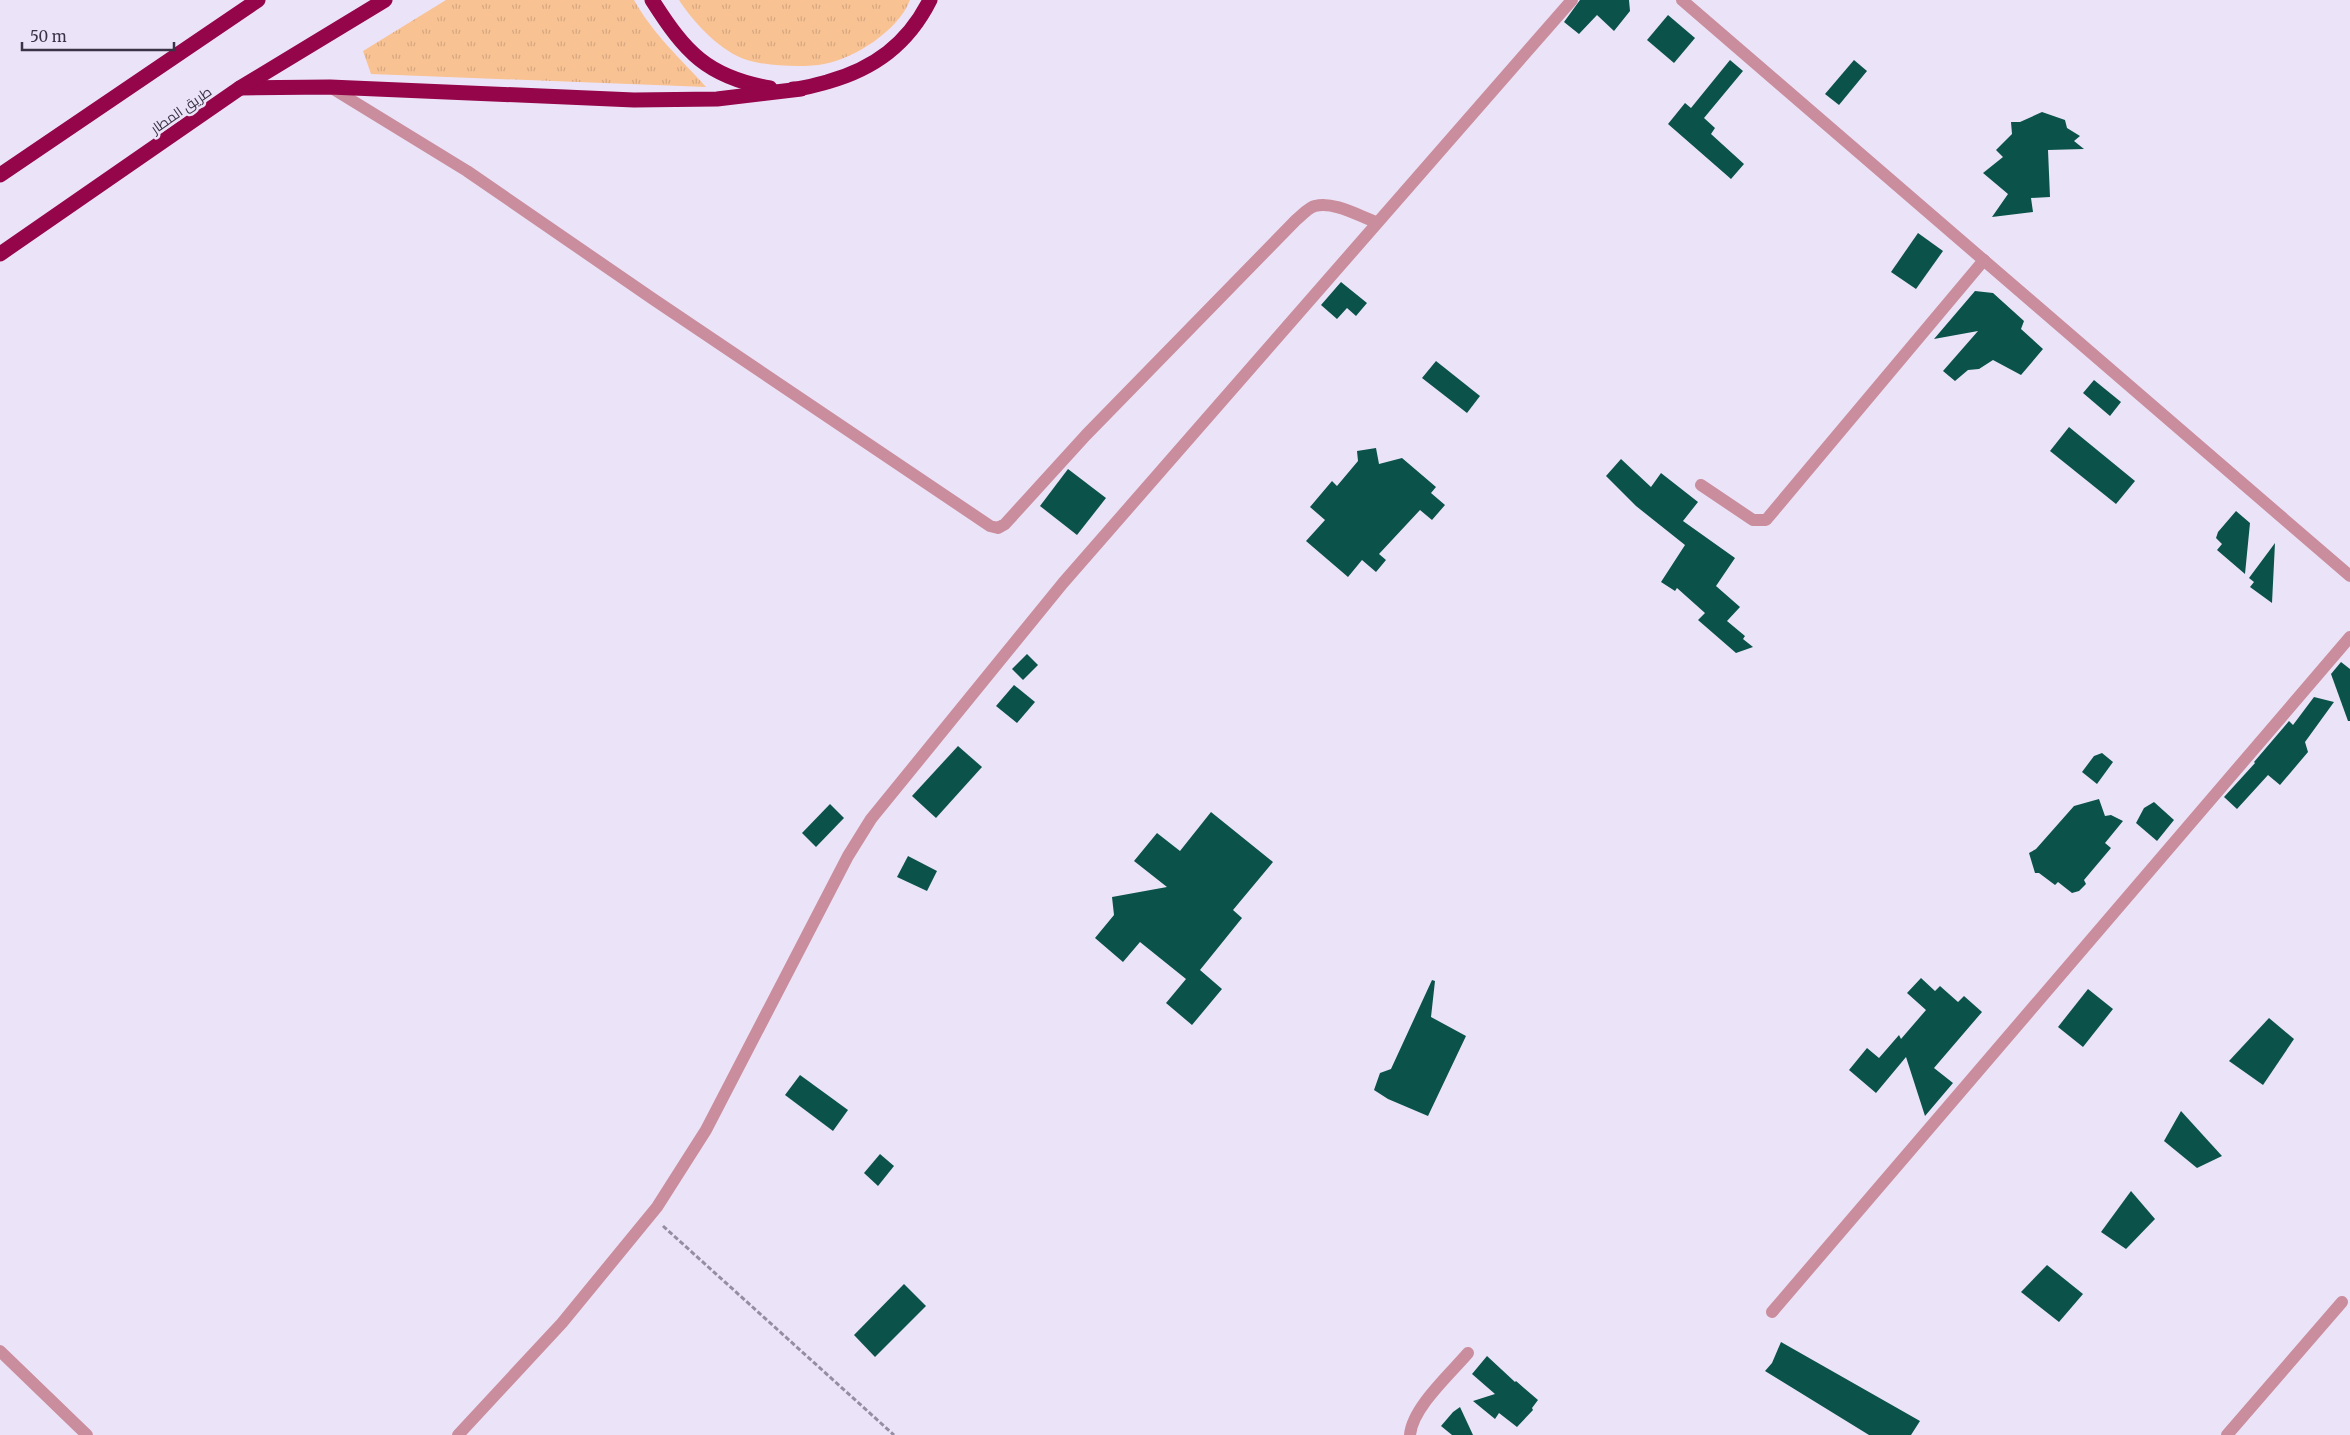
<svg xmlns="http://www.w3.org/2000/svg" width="2350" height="1435" viewBox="0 0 2350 1435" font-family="Merriweather,Cairo,serif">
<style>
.grass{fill:url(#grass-tufts)}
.building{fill:#0b534a}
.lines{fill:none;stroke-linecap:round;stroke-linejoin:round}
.path{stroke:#958ea2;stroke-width:3;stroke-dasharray:5 2.5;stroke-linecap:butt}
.minor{stroke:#ca8d9d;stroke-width:12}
.highway{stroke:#95054a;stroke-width:15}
.labels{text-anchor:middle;stroke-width:5;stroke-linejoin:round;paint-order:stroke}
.street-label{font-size:14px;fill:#3a3346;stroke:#ebe4f8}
</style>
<defs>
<pattern id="grass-tufts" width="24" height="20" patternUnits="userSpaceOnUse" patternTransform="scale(1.25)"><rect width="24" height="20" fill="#f9c293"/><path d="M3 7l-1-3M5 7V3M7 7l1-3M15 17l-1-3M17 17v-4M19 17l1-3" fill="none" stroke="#d6a780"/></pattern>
</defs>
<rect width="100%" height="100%" fill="#ebe4f8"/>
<!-- grass -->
<g class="grass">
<path d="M446,0H634C653,34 680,58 706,87L371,74L363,51Z"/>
<path d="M679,0H910C899,30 854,59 824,64C804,68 766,66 747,60C721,52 693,22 679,0Z"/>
</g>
<!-- building -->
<g class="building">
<polygon points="1580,0 1629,0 1630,11 1614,31 1597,15 1579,34 1564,22"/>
<polygon points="1668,15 1695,38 1674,63 1647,40"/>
<polygon points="1730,60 1743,71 1704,118 1715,128 1711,134 1744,164 1731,179 1668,124 1685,103 1691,108"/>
<polygon points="1854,60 1867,71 1839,105 1825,94"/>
<polygon points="2042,112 2065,120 2067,128 2080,136 2074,141 2084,149 2048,150 2050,197 2031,198 2033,212 1992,217 2008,194 1983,173 2003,157 1996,150 2012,134 2011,122 2020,122"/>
<polygon points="1918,233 1943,251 1916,289 1891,272"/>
<polygon points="1341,282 1367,303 1356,316 1347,308 1337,319 1321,305"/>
<polygon points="1975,291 1993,293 2024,321 2021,329 2043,349 2021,375 1993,360 1979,369 1968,370 1955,381 1943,371 1978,331 1934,339"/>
<polygon points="1436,361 1480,396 1467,413 1422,378"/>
<polygon points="2094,380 2121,402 2110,416 2083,393"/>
<polygon points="2069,427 2135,481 2116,504 2050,451"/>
<polygon points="1376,448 1379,464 1402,458 1436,487 1431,493 1445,505 1432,520 1420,510 1379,554 1386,560 1376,572 1362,560 1348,577 1306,541 1325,520 1310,507 1332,481 1337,486 1358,461 1357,451"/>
<polygon points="1621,459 1651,487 1661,473 1698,502 1683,521 1735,558 1716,586 1740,607 1727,621 1745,636 1743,639 1753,647 1736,653 1698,620 1705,613 1677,588 1675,591 1661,582 1685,545 1636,506 1606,476"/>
<polygon points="1068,469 1106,498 1077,535 1040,506"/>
<polygon points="2236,511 2250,523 2245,574 2217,550 2222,544 2216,538 2218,532"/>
<polygon points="2275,543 2272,603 2250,587 2254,582 2249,578"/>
<polygon points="1027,654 1038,665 1023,680 1012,669"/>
<polygon points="2341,662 2350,669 2350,721 2348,721 2331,674"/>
<polygon points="1014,685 1035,702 1017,723 996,706"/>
<polygon points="2314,697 2334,702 2305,742 2308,752 2280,785 2268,775 2237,809 2224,797 2255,763 2254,762 2289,721 2293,725"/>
<polygon points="958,746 982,767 936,818 912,796"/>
<polygon points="2102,753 2113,762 2097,784 2082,772 2094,756"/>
<polygon points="2099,799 2105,816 2111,815 2123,821 2105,843 2111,848 2084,880 2086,884 2079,891 2072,893 2058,882 2055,885 2039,873 2035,873 2029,853 2036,849 2074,806"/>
<polygon points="2154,802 2174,820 2157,841 2136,823 2144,808"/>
<polygon points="830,804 844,818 816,847 802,833"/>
<polygon points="1211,812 1273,862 1233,910 1242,918 1200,970 1222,989 1192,1025 1166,1003 1186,979 1140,942 1123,962 1095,938 1114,915 1112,897 1167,887 1134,861 1157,833 1180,851"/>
<polygon points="908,856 937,871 927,891 897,877"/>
<polygon points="1921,978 1935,991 1940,986 1958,1002 1964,996 1982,1012 1934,1068 1953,1083 1925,1116 1906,1057 1876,1093 1849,1070 1867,1048 1879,1058 1899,1035 1901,1039 1926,1010 1907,993"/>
<polygon points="1432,980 1435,981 1431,1017 1466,1036 1428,1116 1388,1099 1374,1090 1380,1073 1391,1069"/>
<polygon points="2088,989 2113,1009 2083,1047 2058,1027"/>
<polygon points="2269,1018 2294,1039 2263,1085 2229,1061"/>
<polygon points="800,1075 848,1110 833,1131 785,1095"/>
<polygon points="2181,1111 2222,1156 2197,1168 2164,1141"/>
<polygon points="880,1154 894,1166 878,1186 864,1173"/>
<polygon points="2131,1191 2155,1219 2126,1249 2101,1232"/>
<polygon points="2047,1265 2083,1294 2059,1322 2021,1292"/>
<polygon points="904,1284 926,1306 875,1357 854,1335"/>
<polygon points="1781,1342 1920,1421 1911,1435 1869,1435 1765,1371 1772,1363"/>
<polygon points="1487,1356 1515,1382 1516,1381 1538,1400 1532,1408 1533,1410 1517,1427 1499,1413 1495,1419 1473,1401 1495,1394 1472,1374"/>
<polygon points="1460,1407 1473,1435 1452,1435 1441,1426 1453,1412"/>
</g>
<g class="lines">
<!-- path -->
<polyline class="path" points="663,1226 894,1435"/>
<!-- minor -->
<g class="minor">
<polyline points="1682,0 2350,576"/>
<path d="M330,87L467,171L653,299L990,526L998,528L1005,524L1086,435L1296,220C1301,216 1309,207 1315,206C1334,201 1359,216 1376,222"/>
<polyline points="1701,485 1753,520 1766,520 1984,260"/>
<polyline points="1772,1312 2350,637"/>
<polyline points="0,1351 87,1435"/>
<polyline points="458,1435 562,1323 657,1207 706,1130 848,856 871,819 1063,583 1572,0"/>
<path d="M1410,1435C1412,1408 1450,1374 1468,1353"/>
<polyline points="2227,1435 2342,1302"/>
</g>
<!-- highway -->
<g class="highway">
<path d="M652,0C685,52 707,77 770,88"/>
<polyline points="240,88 330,87 634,100 717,99 801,89"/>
<path d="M793,89C804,89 815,85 827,82C874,69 908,44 930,0"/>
<polyline points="0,175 258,0"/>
<polyline points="0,254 240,88 385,0"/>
</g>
</g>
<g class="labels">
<!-- street labels -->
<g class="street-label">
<text transform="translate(181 110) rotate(-35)" y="5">طريق المطار</text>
</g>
</g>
<!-- scale -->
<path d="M22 42v8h152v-8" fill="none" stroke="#3a3346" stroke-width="2.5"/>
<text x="30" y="42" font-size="15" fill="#3a3346" stroke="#ebe4f8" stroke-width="4" paint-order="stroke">50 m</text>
</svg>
